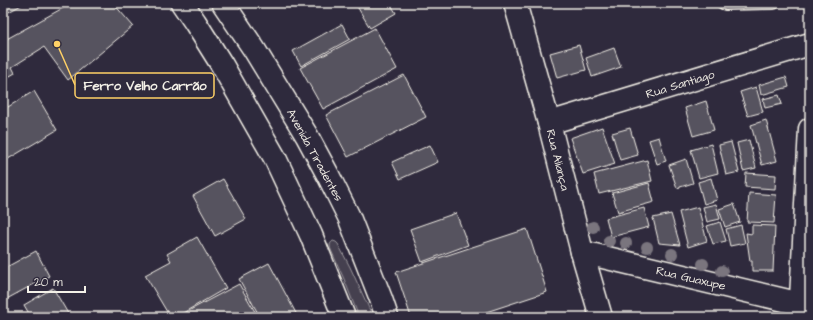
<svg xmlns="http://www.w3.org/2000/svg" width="813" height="320" viewBox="0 0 813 320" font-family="'Architects Daughter',sans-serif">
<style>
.green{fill:#454050;stroke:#9c989c}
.building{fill:#56525f;stroke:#f4f1e8}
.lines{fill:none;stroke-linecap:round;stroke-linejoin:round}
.service-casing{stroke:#f4f1e8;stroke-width:14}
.minor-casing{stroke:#f4f1e8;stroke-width:25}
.secondary-casing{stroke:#f4f1e8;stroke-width:25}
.service{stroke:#2f2a3d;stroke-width:11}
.minor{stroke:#2f2a3d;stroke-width:22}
.secondary{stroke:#2f2a3d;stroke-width:22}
.tree{fill:#7a757e}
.labels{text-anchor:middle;stroke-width:3.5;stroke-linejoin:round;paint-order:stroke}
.street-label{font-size:12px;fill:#f4f1e8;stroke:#2f2a3d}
.leader{fill:none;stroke:#ffd166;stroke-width:1.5}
.callout-dot{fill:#ffd166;stroke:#2f2a3d;stroke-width:1.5}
.callout{fill:#2f2a3d;stroke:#ffd166;stroke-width:1.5}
.callout-label{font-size:13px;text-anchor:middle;font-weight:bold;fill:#f4f1e8}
</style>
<rect width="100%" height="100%" fill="#2f2a3d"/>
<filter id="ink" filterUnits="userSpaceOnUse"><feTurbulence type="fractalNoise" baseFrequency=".025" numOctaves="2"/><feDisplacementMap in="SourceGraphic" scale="8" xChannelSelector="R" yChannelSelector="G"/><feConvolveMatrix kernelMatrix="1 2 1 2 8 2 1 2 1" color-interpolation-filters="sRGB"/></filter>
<g filter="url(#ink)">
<!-- green -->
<path class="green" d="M333,241L336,242L338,244L350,267L373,317H359L344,279L331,250C330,246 329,244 333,241Z"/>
<!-- building -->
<g class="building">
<polygon points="3,3 25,3 3,15"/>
<polygon points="72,3 113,3 133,26 68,80 44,47 12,67 15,73 3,80 3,41"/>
<polygon points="355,3 390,3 396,13 370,28"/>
<polygon points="342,24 350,39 301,66 293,51"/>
<polygon points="375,28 397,69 323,109 300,68"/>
<polygon points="579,45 586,70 557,78 550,53"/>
<polygon points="614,48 621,67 592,77 586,58"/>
<polygon points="404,75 426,117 348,157 326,115"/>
<polygon points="786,77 789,87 761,95 759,85"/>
<polygon points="756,87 763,112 748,116 740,92"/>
<polygon points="34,91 57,130 3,162 3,110"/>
<polygon points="779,95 782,104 765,108 763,99"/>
<polygon points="706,101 714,130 693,136 685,108"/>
<polygon points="766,120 777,161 762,165 751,125"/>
<polygon points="602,127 615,164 583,174 570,138"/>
<polygon points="630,128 638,155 620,160 612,133"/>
<polygon points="659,137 666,161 657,164 649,140"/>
<polygon points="749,140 756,168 743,171 737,143"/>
<polygon points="731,142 739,172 726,175 719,145"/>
<polygon points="711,144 718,173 699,178 691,150"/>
<polygon points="430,145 438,162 400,179 392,162"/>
<polygon points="686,159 693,183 677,188 669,165"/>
<polygon points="647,160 652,181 599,194 594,174"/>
<polygon points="746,173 776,175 775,189 745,187"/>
<polygon points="711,178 717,200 704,204 698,182"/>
<polygon points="223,179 246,219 215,236 193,196"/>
<polygon points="649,183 654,202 618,212 612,193"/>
<polygon points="749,193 776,195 774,223 747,222"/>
<polygon points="716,204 720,219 707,222 703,207"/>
<polygon points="734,204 740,222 725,227 719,209"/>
<polygon points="698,207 707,241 688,247 679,212"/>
<polygon points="644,208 649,227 611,237 606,218"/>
<polygon points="456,213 468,245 422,262 410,229"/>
<polygon points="671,214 680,245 659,243 653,218"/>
<polygon points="720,222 726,241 713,244 707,226"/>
<polygon points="741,225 745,243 730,246 726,229"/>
<polygon points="752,225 775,226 773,271 752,271 752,261 750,261 746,233 752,234"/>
<polygon points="527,229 547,292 471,317 411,317 396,272"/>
<polygon points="197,237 226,288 176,317 170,317 145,275 171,261 167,254"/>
<polygon points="36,251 49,276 3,301 3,269"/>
<polygon points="269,263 298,317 260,317 239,279"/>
<polygon points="239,284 258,317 177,317"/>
<polygon points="53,288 70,317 31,317 24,305"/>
</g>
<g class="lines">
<!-- service casing -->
<g class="service-casing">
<polyline id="service" points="723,3 726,4 774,3"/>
</g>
<!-- minor casing -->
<g class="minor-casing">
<g id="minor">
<polyline points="515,3 549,123 582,252 601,317"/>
<polyline points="549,123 810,44"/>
<polyline points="582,252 801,304"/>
<polyline points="800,317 810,129"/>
</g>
</g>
<!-- secondary casing -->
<g class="secondary-casing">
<g id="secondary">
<polyline points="182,3 195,22 222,65 275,158 311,235 344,317"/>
<polyline points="223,3 254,49 307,136 328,175 349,217 381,299 387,317"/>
</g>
</g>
<!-- service -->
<use href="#service" class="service"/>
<!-- minor -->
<use href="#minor" class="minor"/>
<!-- secondary -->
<use href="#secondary" class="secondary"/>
</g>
<!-- trees -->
<g class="tree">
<circle cx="593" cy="227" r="6"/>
<circle cx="609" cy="241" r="6"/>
<circle cx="626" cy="243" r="6"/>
<circle cx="647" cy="247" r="6"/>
<circle cx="672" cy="254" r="6"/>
<circle cx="703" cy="264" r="6"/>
<circle cx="722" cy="271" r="6"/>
</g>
</g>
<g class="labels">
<!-- street labels -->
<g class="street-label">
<text transform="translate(680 84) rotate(-17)" y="4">Rua Santiago</text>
<text transform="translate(315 155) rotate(61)" y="4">Avenida Tiradentes</text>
<text transform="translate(558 160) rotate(76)" y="4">Rua Aliança</text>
<text transform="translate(691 278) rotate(13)" y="4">Rua Guaxupe</text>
</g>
</g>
<!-- callouts -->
<path class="leader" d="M57 44L75 85"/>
<circle class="callout-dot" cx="57" cy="44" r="4"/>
<rect class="callout" x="75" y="73" width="139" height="25" rx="4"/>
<g class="callout-label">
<text x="145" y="90">Ferro Velho Carrão</text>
</g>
<!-- margin -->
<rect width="813" height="320" fill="none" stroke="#2f2a3d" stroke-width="16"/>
<rect x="8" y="8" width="797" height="304" fill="none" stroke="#f4f1e8" stroke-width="1.5" filter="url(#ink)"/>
<!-- scale -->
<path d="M28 286v6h57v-6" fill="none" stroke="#f4f1e8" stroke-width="2"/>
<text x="34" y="286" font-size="12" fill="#f4f1e8" stroke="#2f2a3d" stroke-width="3" paint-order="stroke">20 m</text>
</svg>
